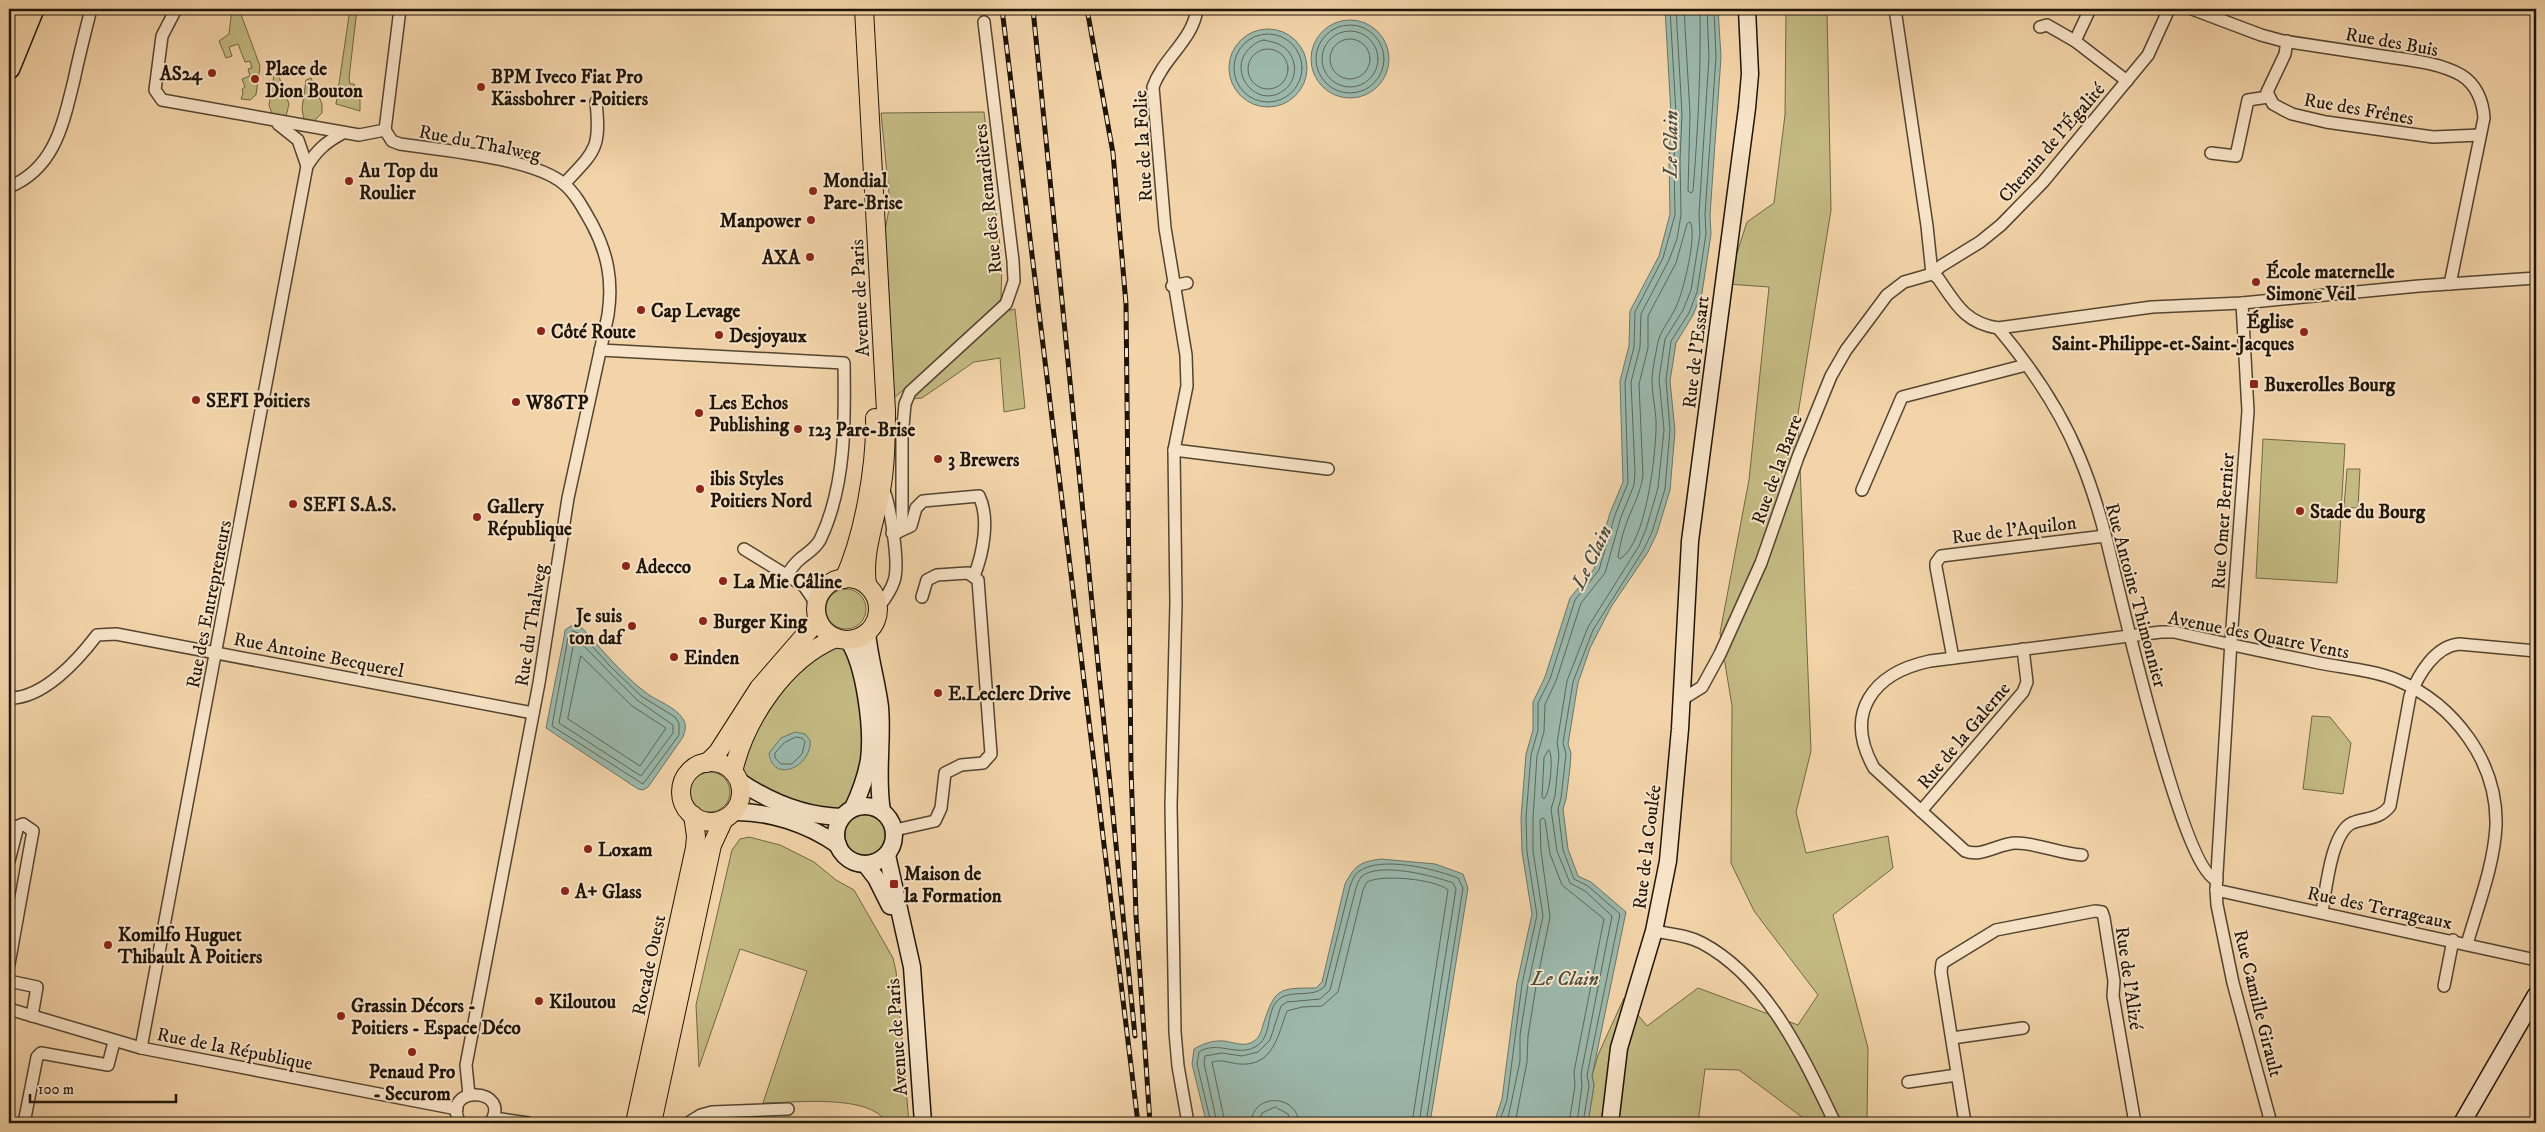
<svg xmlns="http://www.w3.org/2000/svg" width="2545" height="1132" viewBox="0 0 2545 1132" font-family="'IM FELL DW Pica',serif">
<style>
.green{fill:#c3ba82;stroke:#706744}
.water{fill:#9bb8ab;stroke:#697669}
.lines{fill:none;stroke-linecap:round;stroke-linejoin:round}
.shore{stroke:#5c6659;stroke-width:1}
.street-casing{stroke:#534430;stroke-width:14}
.secondary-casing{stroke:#1e1407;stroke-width:19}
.primary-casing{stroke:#1e1407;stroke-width:20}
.highway-casing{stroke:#1e1407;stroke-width:24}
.street{stroke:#f7e3c7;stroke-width:11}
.secondary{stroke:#f7e3c7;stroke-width:16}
.primary{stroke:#f3d4a9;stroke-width:18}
.highway{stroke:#f3d4a9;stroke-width:21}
.rail-casing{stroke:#1e1407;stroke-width:5}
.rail{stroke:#f7e3c7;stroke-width:3;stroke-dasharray:9;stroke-linecap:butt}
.poi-dot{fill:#8f2418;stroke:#f7e3c7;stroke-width:2}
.labels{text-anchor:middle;stroke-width:4;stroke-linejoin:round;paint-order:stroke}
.street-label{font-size:19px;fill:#1e1407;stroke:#f7e3c7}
.poi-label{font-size:19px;font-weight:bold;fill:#1e1407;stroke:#f7e3c7;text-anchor:start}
.water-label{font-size:20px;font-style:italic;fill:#4a4d40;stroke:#f7e3c7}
</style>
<rect width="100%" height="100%" fill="#f3d4a9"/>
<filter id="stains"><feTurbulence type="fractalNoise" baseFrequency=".004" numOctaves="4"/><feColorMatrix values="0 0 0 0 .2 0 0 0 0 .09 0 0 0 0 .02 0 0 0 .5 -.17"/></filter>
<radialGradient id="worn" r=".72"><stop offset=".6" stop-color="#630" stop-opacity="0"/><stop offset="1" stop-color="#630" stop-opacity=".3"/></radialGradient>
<!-- green -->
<g class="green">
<polygon points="232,9 239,9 260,66 256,95 250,100 241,99 243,93 242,89 245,87 242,79 250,76 248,69 252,68 250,61 245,62 238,44 229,47 232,56 226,58 219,41 229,34"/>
<polygon points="350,9 357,9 349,78 350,84 354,84 360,100 360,111 336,104"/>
<polygon points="1786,9 1827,9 1831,210 1798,414 1811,751 1796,812 1806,853 1888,836 1893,868 1833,915 1868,1048 1867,1123 1810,1123 1739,1070 1705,1069 1698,1123 1588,1123 1594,1085 1592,1076 1598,1055 1624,998 1647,1026 1698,988 1798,1025 1818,995 1754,911 1731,863 1732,706 1720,633 1749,480 1769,287 1727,284 1747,222 1774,203 1785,115"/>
<polygon points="278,74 289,104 286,116 279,118 272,114 269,105 274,75"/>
<polygon points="311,78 322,104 322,113 313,122 304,120 302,109 306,80"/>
<polygon points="984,112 1002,263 1001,299 989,313 892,400 885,230 890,204 881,113"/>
<polygon points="1015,309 1025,408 1004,412 1000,358 974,362 922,398 911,399 917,389 1006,311"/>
<polygon points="2263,439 2345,444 2337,583 2256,578"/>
<polygon points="2347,469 2360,469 2358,508 2344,507"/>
<circle cx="846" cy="609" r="20"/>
<path d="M839,645L846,649L861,700L864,758L848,806C822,820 774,793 748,783L742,772L741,762L771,704L804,664Z"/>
<polygon points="2312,716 2330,717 2351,743 2343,794 2303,789"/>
<circle cx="710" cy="792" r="20"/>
<circle cx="865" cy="835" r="20"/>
<path d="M749,837L780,845L814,862L836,880L854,890L893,958L896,971L909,1123H887C870,1093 794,1103 763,1103L807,971L740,949L699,1067L696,1005L732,850L740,839Z"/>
</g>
<!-- water -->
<g class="water">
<polygon points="1665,9 1718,9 1721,57 1710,215 1711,234 1702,293 1693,315 1676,343 1670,381 1675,431 1670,490 1657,533 1648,552 1611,607 1590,648 1578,683 1568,744 1571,753 1570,768 1566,799 1563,809 1568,849 1578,876 1591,882 1626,912 1592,1076 1594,1085 1588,1123 1494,1123 1502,1099 1517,983 1532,914 1522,852 1521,818 1526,754 1533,730 1533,702 1545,677 1570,598 1594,569 1610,513 1623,482 1620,381 1629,346 1630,311 1659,256 1670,214 1669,159 1671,114"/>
<circle cx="1350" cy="59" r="39"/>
<circle cx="1268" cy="68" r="39"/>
<path d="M571,626H579L584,630C603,651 622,674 645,692C656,701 675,706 683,719C687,725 685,731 683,737L648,787L643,790L638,789L546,728L564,637L565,630Z"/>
<path d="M795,732L805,734L810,740C813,766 773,785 769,753L781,738Z"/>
<path d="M1381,859L1435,864L1463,874L1468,888L1430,1123H1281L1275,1118L1267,1123H1211L1206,1121L1192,1064L1194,1049C1203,1044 1212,1040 1224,1041C1234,1042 1244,1048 1254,1041C1260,1037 1261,1031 1263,1025C1275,988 1278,988 1316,988L1322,982L1345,884C1355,865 1360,862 1381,859Z"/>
</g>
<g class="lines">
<!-- shore -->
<g class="shore">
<path d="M1684,9L1690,114L1688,191L1691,193L1693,191C1698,130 1701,70 1700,9"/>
<circle cx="1350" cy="59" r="34"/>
<circle cx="1350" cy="59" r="28"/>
<circle cx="1268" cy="68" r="34"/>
<circle cx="1350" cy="59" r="20"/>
<path d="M1264,40C1270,42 1277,42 1282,46C1298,56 1299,80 1283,91C1255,110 1225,69 1251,47C1256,43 1258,41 1264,40Z"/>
<circle cx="1268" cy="69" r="20"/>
<path d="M1690,222C1698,233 1683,293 1676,307C1670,321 1659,331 1657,347C1655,358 1652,370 1652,381C1652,397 1657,413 1656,430C1655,459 1646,543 1620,559L1618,557C1620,545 1623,531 1628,519C1634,504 1641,491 1643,475L1639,384L1648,348V316L1676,263L1687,224Z"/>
<polygon points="573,631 581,634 610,666 641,696 675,717 679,723 679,735 643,784 552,726 568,638"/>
<polygon points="577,639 637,700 673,725 673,733 641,776 559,723 574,641"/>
<polygon points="581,656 632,706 666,728 640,766 568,719"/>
<polygon points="796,737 802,738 805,742 802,754 792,764 781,764 775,758 775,753 784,743"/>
<path d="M1549,750C1554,756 1550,794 1544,799L1542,797L1544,758Z"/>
<path d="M1211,1123L1197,1064L1199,1052C1217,1040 1237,1057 1255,1047C1272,1038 1266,1015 1276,1002C1289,987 1312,1000 1325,986L1350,886C1352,881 1354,875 1358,872C1380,855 1435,869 1458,878L1463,888L1426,1123"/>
<path d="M1217,1123L1204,1063L1205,1056L1222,1053L1242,1056L1258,1052L1270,1040L1281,1006L1287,1002L1320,999L1330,990L1356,888C1357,885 1359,880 1361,877C1378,861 1434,876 1453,883L1456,889L1419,1123"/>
<path d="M1225,1123L1212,1062C1221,1059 1229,1063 1239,1064C1274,1067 1278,1034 1287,1011L1302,1007L1322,1006L1338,992L1363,890L1367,882C1382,874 1435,879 1448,890L1412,1123"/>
<path d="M1251,1123C1252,1093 1297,1093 1299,1123"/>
<polyline points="1258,1123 1262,1113 1275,1107 1288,1114 1291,1123"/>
<polyline points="1499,1123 1507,1100 1522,984 1537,915 1527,852 1526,818 1531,755 1538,730 1538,703 1550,679 1575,600 1599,570 1615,515 1628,483 1625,382 1634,347 1635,312 1663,258 1675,215 1674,160 1676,114 1670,9"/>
<polyline points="1507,1123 1520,1061 1520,1035 1528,985 1543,916 1533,851 1533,818 1537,756 1544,732 1545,704 1556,681 1581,603 1605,573 1621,517 1634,485 1635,472 1631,382 1640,347 1641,314 1669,260 1677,239 1681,215 1680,160 1682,114 1676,9"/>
<polyline points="1515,1123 1527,1062 1528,1036 1536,986 1550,917 1541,851 1540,820 1543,818 1545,820 1550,854 1562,885 1604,919 1574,1072 1575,1086 1569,1123"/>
<polyline points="1577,1123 1582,1086 1581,1074 1612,916 1585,891 1570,883 1557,851 1551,809 1555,796 1559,755 1557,743 1567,681 1588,627 1639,546 1646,529 1658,488 1664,430 1659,379 1665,339 1683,310 1691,290 1700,234 1699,214 1709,57 1707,9"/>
<polyline points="1583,1123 1589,1086 1587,1075 1620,914 1588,886 1574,879 1563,850 1558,809 1561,798 1566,754 1563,743 1573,682 1593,630 1644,549 1652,532 1665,489 1670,430 1666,380 1671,341 1689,313 1697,292 1706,234 1705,214 1716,57 1714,9"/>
</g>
<!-- street casing -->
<g class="street-casing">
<g id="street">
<polyline points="176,9 162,36 155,90 162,100 359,135 385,130"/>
<path d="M1197,9C1193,40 1163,58 1153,87L1165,228L1186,355L1187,386L1174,450L1328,469"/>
<polyline points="1895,9 1927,226 1932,274"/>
<path d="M2192,9L2261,35L2283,41C2316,46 2349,51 2382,56C2408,60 2438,62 2461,75C2476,84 2483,101 2484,118L2450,284"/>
<polyline points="2040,27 2047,25 2075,41 2127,81"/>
<polyline points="2075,41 2090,9"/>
<polyline points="2287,41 2285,54 2267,92 2273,104 2282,109 2292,114 2326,122 2433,137 2480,135"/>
<polyline points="278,124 298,140 307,166"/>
<path d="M385,130L392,141L400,144C441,150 534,158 564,184C576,194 584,210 592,224C608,254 613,282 608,315L568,498L539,683L466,1065L469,1095"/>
<polyline points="385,130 400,9"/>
<polyline points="2211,153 2236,156 2248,100 2268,97"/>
<path d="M564,184C595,151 601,149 596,102"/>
<path d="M9,187C55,168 63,124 74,80C79,56 85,33 91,9"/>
<path d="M1932,274L1938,278C1956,304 1965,323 1998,328L2152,307L2242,303L2419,286L2536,278"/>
<polyline points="1932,274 1941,266 1980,242 2001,225 2043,182 2148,55 2169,9"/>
<polyline points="1172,286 1187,283"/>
<polyline points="2242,303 2248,411 2231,641 2216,890 2217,905 2233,983 2271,1123"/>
<path d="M1998,328C2030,366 2060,410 2079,456C2090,482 2099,511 2106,538C2118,584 2182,872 2217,880"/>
<path d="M600,350L844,363C845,422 846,486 820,540C815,549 807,553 800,559C794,564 790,570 786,577"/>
<polyline points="1174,450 1176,603 1171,806 1175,1032 1178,1066 1188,1123"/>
<polyline points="1862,490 1902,397 2026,365"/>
<path d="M898,532L911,526L916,508L923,501L979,496C990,518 983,554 974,576"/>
<polyline points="892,533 898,532 902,524 902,437 905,404 910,392 1006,304 1014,281 1013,261 984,22"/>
<polyline points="744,549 804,586 825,588"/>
<polyline points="804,586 817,605"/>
<path d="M878,608C885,599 891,591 894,581C900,564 890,502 882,486"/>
<polyline points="1953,658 1936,567 1936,563 1941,556 2105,536"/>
<path d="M9,698C43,699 78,660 97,635L116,634L533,713"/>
<polyline points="1681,700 1702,687 1720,654 1761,563 1798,457 1831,376 1846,350 1887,295 1904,282 1932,274"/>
<polyline points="1921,811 2023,692 2027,682 2023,649"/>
<polyline points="895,830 935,821 941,808 945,773 961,765 983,763 991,754 978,580 968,573 937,575 927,580 922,597"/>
<path d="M2082,855C2060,854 2038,843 2016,843C1999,843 1982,858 1965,851L1874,768C1843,713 1873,673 1930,661L2161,632H2174C2222,643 2270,653 2319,663C2344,668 2373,670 2397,680C2454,704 2498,762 2496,826C2494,865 2478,906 2467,944"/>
<polyline points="9,861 18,826 23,824 33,831 9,964"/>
<polyline points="2216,890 2536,960"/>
<path d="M2322,912C2326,890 2331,833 2352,823C2367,817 2379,820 2390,806L2410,696C2418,675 2435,646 2459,644L2536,651"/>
<path d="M1654,931C1670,934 1687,935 1702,943C1768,978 1804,1059 1835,1123"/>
<polyline points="9,981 37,987 32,1016"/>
<polyline points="2444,986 2453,940"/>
<polyline points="9,1009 141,1048 457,1109"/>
<polyline points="1952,1038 2023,1028"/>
<path d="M141,1048L307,166C317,150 326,142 343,133"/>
<polyline points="1908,1082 1957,1075"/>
<polyline points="494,1118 528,1123"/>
<polyline points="24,1123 37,1057 41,1053 108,1065 114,1042"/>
<path d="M460,1123C439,1084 514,1087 490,1123"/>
<polyline points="688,1123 701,1115 712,1112 788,1109"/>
<polyline points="1965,1123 1941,972 1942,963 1996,930 2095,911 2102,912 2104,918 2114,981 2113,996 2135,1123"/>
</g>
</g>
<!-- secondary casing -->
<g class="secondary-casing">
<g id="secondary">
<path d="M867,632C869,657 877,682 880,707C883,742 876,777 882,811"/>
<path d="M848,640C865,665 873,729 869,760C866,777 860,793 853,808"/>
<path d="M739,781C770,802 804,816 841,817"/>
<circle cx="865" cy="835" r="29"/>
<path d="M733,812C769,811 808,824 838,845"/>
<polyline points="887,855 912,967 923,1123"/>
<polyline points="866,865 876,878 890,906"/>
<polyline points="1610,1123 1619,1048 1654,931 1668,861 1680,729 1690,541 1747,108 1750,74 1747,9"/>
<polyline points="2462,1123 2536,995"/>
</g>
</g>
<!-- primary casing -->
<g class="primary-casing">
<g id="primary">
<path d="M864,9L886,411C886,435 886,460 882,484C877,517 862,551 867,584"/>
<circle cx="847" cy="609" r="31"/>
<path d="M844,579C864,536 876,465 875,418"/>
<circle cx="711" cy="792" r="30"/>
<polyline points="707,763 718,752 759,688 818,620"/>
<path d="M733,772C745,719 785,659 836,638"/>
<polyline points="635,1123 695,848 696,836 693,815"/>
<polyline points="652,1123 712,845 724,819"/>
</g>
</g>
<!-- highway casing -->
<g class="highway-casing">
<g id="highway">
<polyline points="9,23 14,9"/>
<polyline points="9,68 33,9"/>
</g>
</g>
<!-- street -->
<use href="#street" class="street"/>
<!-- secondary -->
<use href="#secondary" class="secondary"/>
<!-- primary -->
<use href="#primary" class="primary"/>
<!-- highway -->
<use href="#highway" class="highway"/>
<!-- rail casing -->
<g class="rail-casing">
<g id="rail">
<polyline points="1002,9 1138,1123"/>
<polyline points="1033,9 1135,1036"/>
<polyline points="1087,9 1113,153 1126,304 1131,769 1136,915 1150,1123"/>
</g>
</g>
<!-- rail -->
<use href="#rail" class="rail"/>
</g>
<!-- markers -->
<g class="poi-dot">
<circle cx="212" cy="73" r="5"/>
<circle cx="255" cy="79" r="5"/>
<circle cx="481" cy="87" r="5"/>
<circle cx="349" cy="181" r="5"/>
<circle cx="813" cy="191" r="5"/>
<circle cx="811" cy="220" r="5"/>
<circle cx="810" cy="257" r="5"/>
<circle cx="2256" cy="282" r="5"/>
<circle cx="641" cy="310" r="5"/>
<circle cx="541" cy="331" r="5"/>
<circle cx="2304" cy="332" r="5"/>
<circle cx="719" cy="335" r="5"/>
<rect x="2249" y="379" width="10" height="10" rx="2.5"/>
<circle cx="196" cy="400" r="5"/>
<circle cx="516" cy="402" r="5"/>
<circle cx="699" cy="413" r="5"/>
<circle cx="798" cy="429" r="5"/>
<circle cx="938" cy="459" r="5"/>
<circle cx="700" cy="489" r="5"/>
<circle cx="293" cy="504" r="5"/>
<circle cx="2300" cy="511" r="5"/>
<circle cx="477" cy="517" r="5"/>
<circle cx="626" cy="566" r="5"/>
<circle cx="723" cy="581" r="5"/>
<circle cx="703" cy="621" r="5"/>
<circle cx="632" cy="626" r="5"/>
<circle cx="674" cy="657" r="5"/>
<circle cx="938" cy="693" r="5"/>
<circle cx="588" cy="849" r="5"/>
<rect x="889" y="879" width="10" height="10" rx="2.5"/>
<circle cx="565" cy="891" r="5"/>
<circle cx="108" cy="945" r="5"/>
<circle cx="539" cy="1001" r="5"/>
<circle cx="341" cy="1016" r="5"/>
<circle cx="412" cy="1052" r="5"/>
</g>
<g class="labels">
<!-- street labels -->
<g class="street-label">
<text transform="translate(2392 41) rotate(10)" y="7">Rue des Buis</text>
<text transform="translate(2359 108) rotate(10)" y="7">Rue des Frênes</text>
<text transform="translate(480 142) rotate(11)" y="7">Rue du Thalweg</text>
<text transform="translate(2051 142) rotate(-49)" y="7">Chemin de l'Égalité</text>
<text transform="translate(1142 146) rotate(-93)" y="7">Rue de la Folie</text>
<text transform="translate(987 199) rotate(-96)" y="7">Rue des Renardières</text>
<text transform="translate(859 298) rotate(-93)" y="7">Avenue de Paris</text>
<text transform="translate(1695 352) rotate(-83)" y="7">Rue de l'Essart</text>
<text transform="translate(1776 469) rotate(-70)" y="7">Rue de la Barre</text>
<text transform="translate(2222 521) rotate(-86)" y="7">Rue Omer Bernier</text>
<text transform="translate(2014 529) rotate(-7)" y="7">Rue de l'Aquilon</text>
<text transform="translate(2137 595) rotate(75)" y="7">Rue Antoine Thimonnier</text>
<text transform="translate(208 604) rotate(-79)" y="7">Rue des Entrepreneurs</text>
<text transform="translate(530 625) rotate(-81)" y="7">Rue du Thalweg</text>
<text transform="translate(2259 634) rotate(11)" y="7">Avenue des Quatre Vents</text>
<text transform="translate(319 654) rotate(11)" y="7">Rue Antoine Becquerel</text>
<text transform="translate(1963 735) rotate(-50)" y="7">Rue de la Galerne</text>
<text transform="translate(1646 847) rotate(-83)" y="7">Rue de la Coulée</text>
<text transform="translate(2380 907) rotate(12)" y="7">Rue des Terrageaux</text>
<text transform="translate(648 965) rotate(-78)" y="7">Rocade Ouest</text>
<text transform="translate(2130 978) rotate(82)" y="7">Rue de l'Alizé</text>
<text transform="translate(2259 1003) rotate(76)" y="7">Rue Camille Girault</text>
<text transform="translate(896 1037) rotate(-94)" y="7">Avenue de Paris</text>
<text transform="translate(235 1048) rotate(11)" y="7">Rue de la République</text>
</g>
<!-- poi labels -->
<g class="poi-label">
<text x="265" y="75">Place de<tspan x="265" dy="22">Dion Bouton</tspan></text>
<text x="202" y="80" text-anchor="end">AS24</text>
<text x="491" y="83">BPM Iveco Fiat Pro<tspan x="491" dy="22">Kässbohrer - Poitiers</tspan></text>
<text x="359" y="177">Au Top du<tspan x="359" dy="22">Roulier</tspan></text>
<text x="823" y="187">Mondial<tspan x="823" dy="22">Pare-Brise</tspan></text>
<text x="801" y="227" text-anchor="end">Manpower</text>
<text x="800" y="264" text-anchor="end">AXA</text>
<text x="2266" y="278">École maternelle<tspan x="2266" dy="22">Simone Veil</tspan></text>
<text x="651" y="317">Cap Levage</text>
<text x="2294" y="328" text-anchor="end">Église<tspan x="2294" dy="22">Saint-Philippe-et-Saint-Jacques</tspan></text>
<text x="551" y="338">Côté Route</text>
<text x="729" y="342">Desjoyaux</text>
<text x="2264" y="391">Buxerolles Bourg</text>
<text x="206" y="407">SEFI Poitiers</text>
<text x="526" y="409">W86TP</text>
<text x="709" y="409">Les Echos<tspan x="709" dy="22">Publishing</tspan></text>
<text x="808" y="436">123 Pare-Brise</text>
<text x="948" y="466">3 Brewers</text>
<text x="710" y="485">ibis Styles<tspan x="710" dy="22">Poitiers Nord</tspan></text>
<text x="303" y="511">SEFI S.A.S.</text>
<text x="487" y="513">Gallery<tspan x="487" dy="22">République</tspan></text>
<text x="2310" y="518">Stade du Bourg</text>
<text x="636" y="573">Adecco</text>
<text x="733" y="588">La Mie Câline</text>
<text x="622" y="622" text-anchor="end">Je suis<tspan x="622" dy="22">ton daf</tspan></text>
<text x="713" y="628">Burger King</text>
<text x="684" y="664">Einden</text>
<text x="948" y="700">E.Leclerc Drive</text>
<text x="598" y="856">Loxam</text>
<text x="904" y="880">Maison de<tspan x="904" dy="22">la Formation</tspan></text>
<text x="575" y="898">A+ Glass</text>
<text x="118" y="941">Komilfo Huguet<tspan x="118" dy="22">Thibault À Poitiers</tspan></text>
<text x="549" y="1008">Kiloutou</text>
<text x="351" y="1012">Grassin Décors -<tspan x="351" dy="22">Poitiers - Espace Déco</tspan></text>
<text x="412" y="1078" text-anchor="middle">Penaud Pro<tspan x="412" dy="22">- Securom</tspan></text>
</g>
<!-- water labels -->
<g class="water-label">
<text transform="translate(1670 144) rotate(-89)" y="7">Le Clain</text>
<text transform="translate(1591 557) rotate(-64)" y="7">Le Clain</text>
<text x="1565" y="985">Le Clain</text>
</g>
</g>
<!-- margin -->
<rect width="2545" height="1132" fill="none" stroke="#f3d4a9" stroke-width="30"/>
<rect x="10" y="10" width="2525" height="1112" fill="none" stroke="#1e1407" stroke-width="2.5"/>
<rect x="15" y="15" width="2515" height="1102" fill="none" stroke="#1e1407"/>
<!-- scale -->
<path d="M30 1094v8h146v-8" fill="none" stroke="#1e1407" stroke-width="2.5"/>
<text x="38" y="1094" font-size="15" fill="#1e1407" stroke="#f7e3c7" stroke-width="4" paint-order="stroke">100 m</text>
<rect width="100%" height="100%" filter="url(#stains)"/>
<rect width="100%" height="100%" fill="url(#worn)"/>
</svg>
